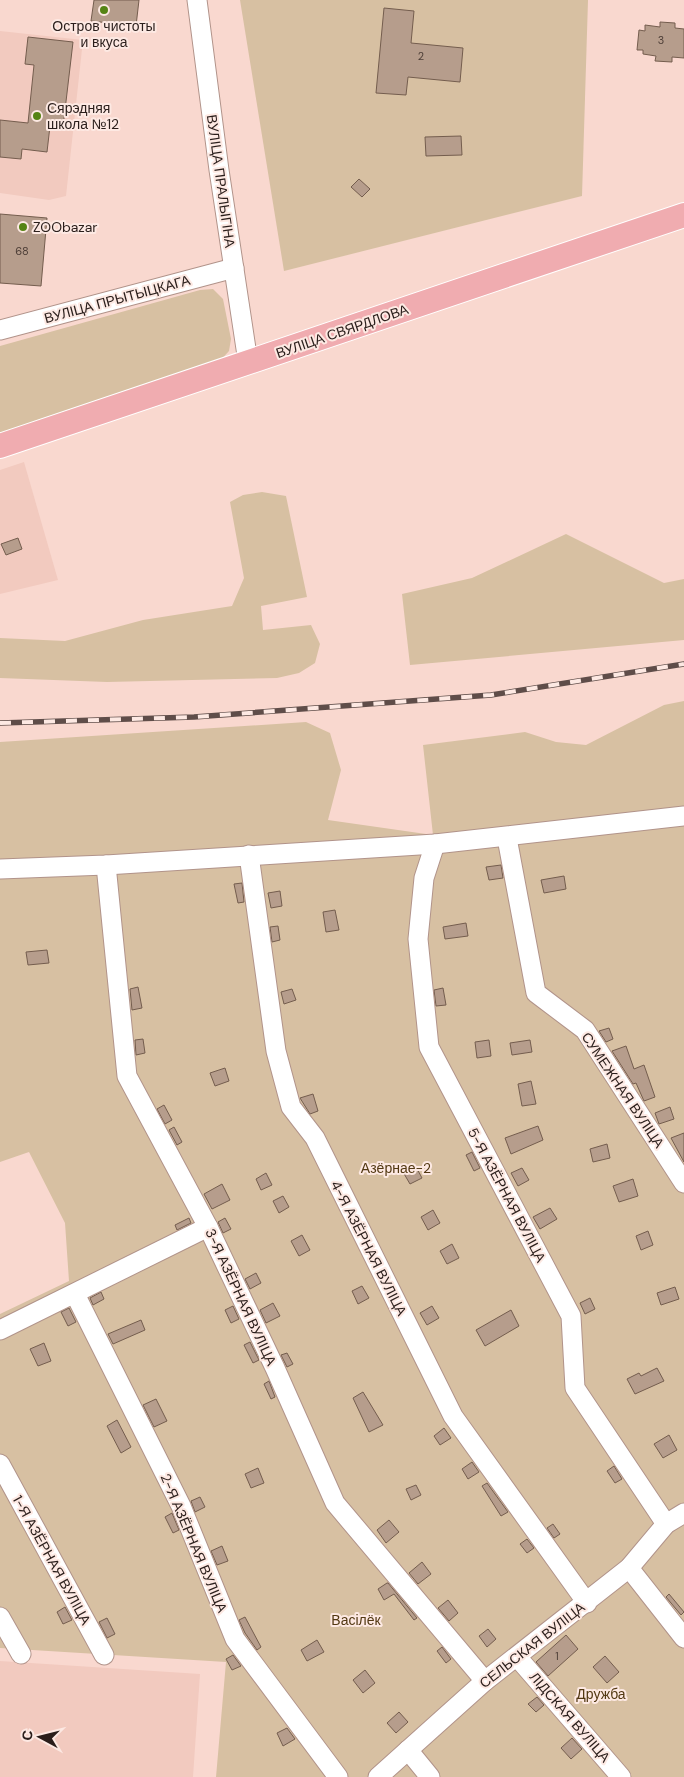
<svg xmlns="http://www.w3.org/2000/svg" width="684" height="1777" viewBox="0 0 684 1777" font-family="'DM Sans',sans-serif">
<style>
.built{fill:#f2cabf}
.green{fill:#d7c0a2}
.building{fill:#b69d8c;stroke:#745d4e}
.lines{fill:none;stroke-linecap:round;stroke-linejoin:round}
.minor-casing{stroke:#b1938a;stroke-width:21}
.major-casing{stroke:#fff;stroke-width:26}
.minor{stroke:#fff;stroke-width:19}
.major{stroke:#f0acb0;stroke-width:24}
.rail-casing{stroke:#5f4d49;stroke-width:5.5}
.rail{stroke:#fde9e3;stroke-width:4;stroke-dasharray:11;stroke-linecap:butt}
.poi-dot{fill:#558414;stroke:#fde9e3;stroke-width:2}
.labels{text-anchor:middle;stroke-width:4;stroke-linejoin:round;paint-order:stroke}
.number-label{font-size:11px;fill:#4d3e37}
.poi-label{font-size:14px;fill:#2a1e1b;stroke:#fde9e3;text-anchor:start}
.street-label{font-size:14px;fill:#2a1e1b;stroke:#fde9e3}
.park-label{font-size:14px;fill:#523812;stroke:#fde9e3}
</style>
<rect width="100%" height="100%" fill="#f9d8cf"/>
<!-- built -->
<g class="built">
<polygon points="0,31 83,40 66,196 49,200 0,193"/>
<polygon points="24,462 58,580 0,594 0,470"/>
<polygon points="0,1661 200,1674 193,1777 0,1777"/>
</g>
<!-- green -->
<g class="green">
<polygon points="240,0 588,0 582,196 284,271"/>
<polygon points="213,289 223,299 231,339 229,351 218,363 0,439 0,346 200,290"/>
<polygon points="262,492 286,496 307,597 261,606 263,630 311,625 320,644 315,663 299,673 277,678 107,682 0,678 0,638 65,641 143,620 232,606 244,578 230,502 243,495"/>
<polygon points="566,534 664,583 684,579 684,640 410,665 402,594 472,578"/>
<polygon points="684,701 684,1777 216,1777 226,1662 0,1648 0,1314 69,1281 65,1223 29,1152 0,1162 0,742 306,722 330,733 341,770 328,820 433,835 423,745 525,732 556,742 586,745 664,705"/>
</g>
<!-- building -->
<g class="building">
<polygon points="94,0 139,0 136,26 91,21"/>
<polygon points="384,8 414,11 411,43 463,48 460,82 408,77 406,95 376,93"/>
<polygon points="660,22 675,23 675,28 684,29 684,58 672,57 672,62 655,61 656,56 643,54 643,50 637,50 639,30 645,31 645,25 660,27"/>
<polygon points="28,37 73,42 63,127 50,126 47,152 22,149 21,159 0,157 0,120 28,123 34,65 25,64"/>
<polygon points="461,136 462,155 426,156 425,137"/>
<polygon points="359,179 370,189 362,197 351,187"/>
<polygon points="0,214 47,218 41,286 0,283"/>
<polygon points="18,538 22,549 6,555 1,544"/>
<polygon points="501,865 503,878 489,880 486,867"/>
<polygon points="564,876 566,889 544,893 541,880"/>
<polygon points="242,883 244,902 238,903 234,884"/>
<polygon points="280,891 282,906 271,908 268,893"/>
<polygon points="335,910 339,930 326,932 323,912"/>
<polygon points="466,923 468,936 445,939 443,927"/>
<polygon points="278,926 280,940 272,942 270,927"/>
<polygon points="47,950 49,963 28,965 26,952"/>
<polygon points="138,987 142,1008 132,1010 130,989"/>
<polygon points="443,988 446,1005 436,1006 434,990"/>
<polygon points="292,989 296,1000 284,1004 281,992"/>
<polygon points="609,1028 613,1039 606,1042 599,1031"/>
<polygon points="143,1039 145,1053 136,1055 135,1040"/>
<polygon points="489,1040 491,1056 477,1058 475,1042"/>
<polygon points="530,1040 532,1052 512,1055 510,1043"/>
<polygon points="626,1046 634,1069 644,1065 655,1097 644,1101 636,1083 633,1084 612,1051"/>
<polygon points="225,1068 229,1081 215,1086 210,1073"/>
<polygon points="531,1081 536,1104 522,1106 518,1084"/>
<polygon points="313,1094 318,1111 310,1114 300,1098"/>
<polygon points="164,1105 172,1120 165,1124 157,1109"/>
<polygon points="670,1107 674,1119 659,1124 655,1113"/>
<polygon points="538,1126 543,1140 511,1154 505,1138"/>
<polygon points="174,1127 182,1142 177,1145 169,1130"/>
<polygon points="684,1133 684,1162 671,1138"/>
<polygon points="607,1144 610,1158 593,1162 590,1149"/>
<polygon points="472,1152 480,1168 474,1171 466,1155"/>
<polygon points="415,1165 422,1178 410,1184 403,1172"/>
<polygon points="522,1168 529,1180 518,1186 511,1173"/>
<polygon points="266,1173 272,1185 261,1190 256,1179"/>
<polygon points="633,1179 638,1196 619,1202 613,1186"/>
<polygon points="222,1184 230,1200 212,1209 204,1194"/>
<polygon points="283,1196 289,1207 279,1213 273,1201"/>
<polygon points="550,1208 557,1219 540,1229 533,1217"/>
<polygon points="433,1210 440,1223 428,1230 421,1217"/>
<polygon points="189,1218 191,1223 177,1230 175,1225"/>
<polygon points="225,1218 231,1229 223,1233 218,1222"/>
<polygon points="648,1231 653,1245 641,1250 636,1236"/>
<polygon points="302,1235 310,1250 299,1256 291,1241"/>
<polygon points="452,1244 459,1258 447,1264 440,1251"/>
<polygon points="256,1273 261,1283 250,1289 245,1279"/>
<polygon points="362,1286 369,1298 358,1304 352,1291"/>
<polygon points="675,1287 679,1299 661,1305 657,1293"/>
<polygon points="101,1292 104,1299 93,1305 90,1298"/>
<polygon points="590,1298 595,1309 585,1314 580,1303"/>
<polygon points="273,1303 280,1316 266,1323 260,1310"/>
<polygon points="233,1306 239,1319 231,1323 225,1310"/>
<polygon points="432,1306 439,1318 427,1325 420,1313"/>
<polygon points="69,1308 76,1322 68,1326 61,1312"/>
<polygon points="511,1310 519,1326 485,1346 476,1330"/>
<polygon points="141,1320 145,1330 113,1344 108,1334"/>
<polygon points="250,1342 259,1360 253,1363 244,1345"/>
<polygon points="44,1343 51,1361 38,1366 30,1349"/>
<polygon points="287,1353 293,1364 287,1367 281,1355"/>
<polygon points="657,1368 664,1381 635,1394 627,1379 639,1373 641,1376"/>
<polygon points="269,1381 275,1397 271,1399 264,1384"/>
<polygon points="363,1392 383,1425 369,1432 353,1398"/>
<polygon points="156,1399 167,1421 154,1427 143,1405"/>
<polygon points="117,1420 131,1447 121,1453 107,1426"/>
<polygon points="444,1428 451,1438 440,1445 434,1436"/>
<polygon points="669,1435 677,1450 663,1458 654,1444"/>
<polygon points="472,1462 479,1472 468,1479 462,1469"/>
<polygon points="614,1466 622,1479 615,1483 607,1471"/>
<polygon points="258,1468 264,1483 251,1488 245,1474"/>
<polygon points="487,1483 508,1512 501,1516 482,1486"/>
<polygon points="416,1485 421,1495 411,1500 406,1489"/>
<polygon points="200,1497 205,1507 195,1512 191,1501"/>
<polygon points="172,1513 179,1530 173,1533 165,1517"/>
<polygon points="389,1520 399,1532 386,1543 377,1530"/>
<polygon points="553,1524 560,1534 554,1538 547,1528"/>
<polygon points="527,1539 534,1548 527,1553 520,1544"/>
<polygon points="222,1546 228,1561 217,1565 211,1551"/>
<polygon points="422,1562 431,1574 418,1584 409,1573"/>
<polygon points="387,1583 388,1583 417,1618 414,1620 394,1594 384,1600 378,1589"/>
<polygon points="669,1594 684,1612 681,1615 666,1597"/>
<polygon points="448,1600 458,1613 449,1621 438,1608"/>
<polygon points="65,1607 72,1620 63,1624 57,1612"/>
<polygon points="245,1617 261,1647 257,1650 245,1633 239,1620"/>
<polygon points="107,1618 115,1634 107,1638 99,1622"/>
<polygon points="488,1629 496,1639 487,1647 479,1636"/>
<polygon points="566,1635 578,1649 548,1676 536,1662"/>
<polygon points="317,1640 324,1652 307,1661 301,1650"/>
<polygon points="442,1647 451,1659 446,1663 437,1651"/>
<polygon points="233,1655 241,1666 232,1670 226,1659"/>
<polygon points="605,1656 619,1672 607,1683 593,1667"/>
<polygon points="365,1670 375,1683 363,1693 353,1680"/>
<polygon points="537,1697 544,1705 536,1712 528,1704"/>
<polygon points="399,1712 408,1722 396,1733 387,1723"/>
<polygon points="287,1728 295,1739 283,1746 277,1733"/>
<polygon points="572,1738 582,1749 571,1759 561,1748"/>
</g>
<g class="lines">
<!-- minor casing -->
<g class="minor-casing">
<g id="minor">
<polyline points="197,0 219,170 248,362"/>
<polyline points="0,330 234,268"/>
<polyline points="507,838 536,993 585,1030 684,1183"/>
<polyline points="435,844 424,878 418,939 429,1047 571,1316 575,1388 666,1524"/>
<polyline points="249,855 276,1051 291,1107 315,1138 453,1416 587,1603"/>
<polyline points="106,865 127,1076 208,1227 275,1368 335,1503 485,1681"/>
<polyline points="0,869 106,865 435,844 684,816"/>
<polyline points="75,1294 181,1506 235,1639 338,1777"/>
<polyline points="0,1330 208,1227"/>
<polyline points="0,1464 104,1655"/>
<polyline points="629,1568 684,1638"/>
<polyline points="0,1617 21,1654"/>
<polyline points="518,1658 621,1777"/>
<polyline points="408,1750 430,1777"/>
<polyline points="378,1777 485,1681 629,1568 666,1524 684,1513"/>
</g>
</g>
<!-- major casing -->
<g class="major-casing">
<polyline id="major" points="0,446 684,215"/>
</g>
<!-- minor -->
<use href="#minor" class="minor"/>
<!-- major -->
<use href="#major" class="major"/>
<!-- rail casing -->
<g class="rail-casing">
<polyline id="rail" points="0,723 194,717 491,695 684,664"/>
</g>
<!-- rail -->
<use href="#rail" class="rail"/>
</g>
<!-- markers -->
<g class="poi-dot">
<circle cx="104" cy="10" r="5"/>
<circle cx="37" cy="116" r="5"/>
<circle cx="23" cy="227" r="5"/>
</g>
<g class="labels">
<!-- number labels -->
<g class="number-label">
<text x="661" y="44">3</text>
<text x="421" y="60">2</text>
<text x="22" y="255">68</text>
<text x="557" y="1660">1</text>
</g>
<!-- poi labels -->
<g class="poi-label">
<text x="104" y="31" text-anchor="middle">Остров чистоты<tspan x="104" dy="16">и вкуса</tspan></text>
<text x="47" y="113">Сярэдняя<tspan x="47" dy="16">школа №12</tspan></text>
<text x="33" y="232">ZOObazar</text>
</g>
<!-- street labels -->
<g class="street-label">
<text transform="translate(221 181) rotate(82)" y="5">ВУЛІЦА ПРАЛЫГІНА</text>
<text transform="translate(117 299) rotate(-15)" y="5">ВУЛІЦА ПРЫТЫЦКАГА</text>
<text transform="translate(342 331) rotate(-19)" y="5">ВУЛІЦА СВЯРДЛОВА</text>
<text transform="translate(623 1090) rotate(56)" y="5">СУМЕЖНАЯ ВУЛІЦА</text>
<text transform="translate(507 1195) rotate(62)" y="5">5-Я АЗЁРНАЯ ВУЛІЦА</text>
<text transform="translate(369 1248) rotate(63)" y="5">4-Я АЗЁРНАЯ ВУЛІЦА</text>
<text transform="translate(241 1297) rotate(65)" y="5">3-Я АЗЁРНАЯ ВУЛІЦА</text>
<text transform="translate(194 1543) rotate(67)" y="5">2-Я АЗЁРНАЯ ВУЛІЦА</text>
<text transform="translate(52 1560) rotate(61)" y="5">1-Я АЗЁРНАЯ ВУЛІЦА</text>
<text transform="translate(532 1645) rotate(-38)" y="5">СЕЛЬСКАЯ ВУЛІЦА</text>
<text transform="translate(570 1717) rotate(49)" y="5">ЛІДСКАЯ ВУЛІЦА</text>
</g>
<!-- park labels -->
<g class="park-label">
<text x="396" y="1173">Азёрнае-2</text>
<text x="356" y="1625">Васілёк</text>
<text x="601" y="1699">Дружба</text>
</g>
</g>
<!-- north arrow -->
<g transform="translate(40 1737) rotate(277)" stroke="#fde9e3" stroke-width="4" paint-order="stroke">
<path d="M0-4L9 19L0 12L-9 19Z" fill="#2a1e1b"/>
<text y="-8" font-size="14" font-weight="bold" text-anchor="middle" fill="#2a1e1b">С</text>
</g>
</svg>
